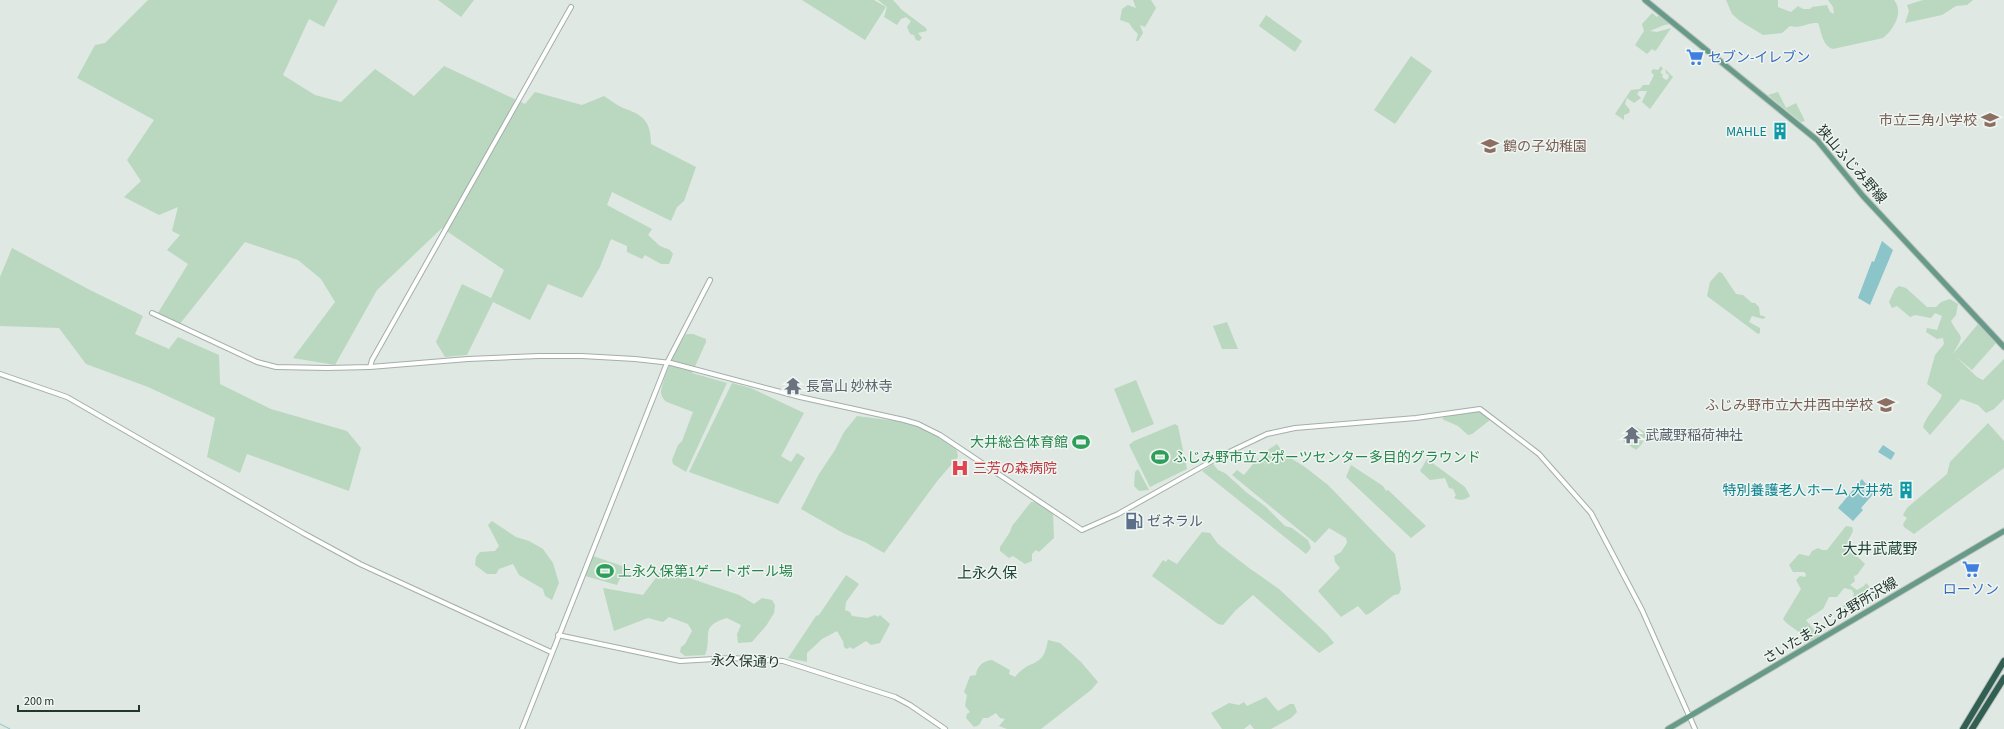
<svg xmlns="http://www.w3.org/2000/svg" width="2004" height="729" viewBox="0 0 2004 729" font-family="'Source Sans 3','Noto Sans JP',sans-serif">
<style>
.green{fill:#b9d8bf}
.water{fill:#8bc4c9}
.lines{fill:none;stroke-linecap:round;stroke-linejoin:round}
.stream{stroke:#8bc4c9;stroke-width:1}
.minor-casing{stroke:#a3afa9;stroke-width:6}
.major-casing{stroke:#bdc3c1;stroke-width:7}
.highway-casing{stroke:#bdc3c1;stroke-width:8}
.minor{stroke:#fff;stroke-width:4}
.major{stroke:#679a88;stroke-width:5}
.highway{stroke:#315f52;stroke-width:6}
.labels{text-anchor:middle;stroke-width:3;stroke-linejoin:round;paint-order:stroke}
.shop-label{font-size:14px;fill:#366cbe;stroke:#eff5f1;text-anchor:start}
.education-label{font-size:14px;fill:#785e54;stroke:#eff5f1;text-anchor:end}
.culture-label{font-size:14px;fill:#0d838f;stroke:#eff5f1;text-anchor:end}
.street-label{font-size:14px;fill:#22362f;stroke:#eff5f1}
.worship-label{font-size:14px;fill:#5b616d;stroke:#eff5f1;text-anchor:start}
.leisure-label{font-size:14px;fill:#27864d;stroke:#eff5f1;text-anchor:start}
.health-label{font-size:14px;fill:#be3a42;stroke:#eff5f1;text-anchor:start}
.service-label{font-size:14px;fill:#4e5e75;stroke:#eff5f1;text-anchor:start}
.neighbourhood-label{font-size:15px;fill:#20463a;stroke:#eff5f1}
</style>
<rect width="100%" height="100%" fill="#dfe8e3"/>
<!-- green -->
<g class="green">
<path d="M148,0H338L324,27L309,19L283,75L315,95L341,102L375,69L414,96L444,66L525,104L535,92L582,105L604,96C610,100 617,105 623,108C643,115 651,121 651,144L696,167L684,201L677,207L671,221L612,192L607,205L652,229L648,235L660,246L670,250L673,254L669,264H661L645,255L642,259L627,252V246L611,239L600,267L582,298L548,284L530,320L493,302L467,355L445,357L436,342L462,284L491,298L504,270L442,228L377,290L335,365L293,358L335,302L321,279L298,260L245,242L179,325L158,313L188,264L167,250L180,235L172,231L178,207L159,215L124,197L141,181L127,160L154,120L77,78L95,45L105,43Z"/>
<polygon points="438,0 474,0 461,17"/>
<polygon points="802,0 874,0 886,7 865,40"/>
<polygon points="878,0 893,0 902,10 926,28 927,31 918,33 922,38 919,41 916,40 914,35 910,34 907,27 911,21 906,17 901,19 897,25 884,17 887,7"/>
<polygon points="1133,0 1151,0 1156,8 1145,27 1140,25 1143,33 1138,41 1136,41 1138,34 1133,29 1129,23 1120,20 1122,9 1128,5 1136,8"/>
<path d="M1726,0H1778V7L1791,12L1798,6L1803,9H1810L1812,7L1827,5L1830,12L1834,14L1833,7L1828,0H1894C1904,12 1894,29 1883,38L1833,49C1822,45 1822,33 1818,23C1808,22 1800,29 1790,26L1782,33L1763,35L1740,21L1732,14Z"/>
<polygon points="1923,0 1973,0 1967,5 1956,6 1942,15 1905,23 1909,11 1907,5"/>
<polygon points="1652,13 1657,17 1660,14 1671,24 1664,25 1650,31 1657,32 1671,28 1657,49 1655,51 1652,49 1647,54 1635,45 1644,31 1642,24"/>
<polygon points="1266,15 1302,41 1295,52 1259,26"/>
<polygon points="1411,56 1432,71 1395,124 1374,110"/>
<polygon points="1661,66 1663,69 1660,72 1663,75 1662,77 1666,80 1668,79 1669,75 1666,73 1665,69 1673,77 1650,109 1642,102 1647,91 1639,91 1637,94 1641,98 1634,103 1627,98 1625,104 1630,110 1629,113 1624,115 1624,120 1615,114 1631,90 1640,89 1643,85 1649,85 1654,75 1651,72 1653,69 1658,70"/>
<polygon points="1778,92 1786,108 1796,103 1805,121 1801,122 1768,95"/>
<polygon points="12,248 88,289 143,316 135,334 169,349 178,337 219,355 220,384 271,409 347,431 361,448 349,491 247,454 240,473 207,457 215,418 148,387 86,364 59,328 0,326 0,277"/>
<polygon points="1719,272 1722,273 1736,294 1743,295 1752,303 1755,303 1759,307 1760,315 1766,317 1763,319 1752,316 1749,322 1760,328 1760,333 1758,334 1707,296 1710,282"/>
<path d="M1899,286L1906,288L1927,307H1936L1941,302L1950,299L1958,304L1956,315L1951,321C1961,341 1966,331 1953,354L1978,324L1996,343L1972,370L1955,356L1977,377L1983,380L2004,359V399L1994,409L1986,413L1978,405L1961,399L1930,435L1923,427C1927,414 1938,406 1942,395L1927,384L1935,355L1944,344L1943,338L1937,339L1926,332L1927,328L1937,330L1942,316L1935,313L1931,318L1915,315L1910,317L1897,306L1892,308L1889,302L1895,289Z"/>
<polygon points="1227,322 1238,349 1222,349 1213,326"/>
<path d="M686,334H693L706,339V342L692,373L727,383L686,472L673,464L672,460L678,445L682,441L693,412L667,402C664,400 661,396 661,392C663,376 677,348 686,334Z"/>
<polygon points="1136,380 1154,424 1132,433 1114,389"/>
<polygon points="732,383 751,388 804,413 781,456 791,462 797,453 805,458 778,504 689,472"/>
<polygon points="1477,410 1489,417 1490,420 1472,434 1468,435 1458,426 1442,419 1444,417"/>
<polygon points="857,416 904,422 921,427 953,446 957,451 958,457 938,480 884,553 865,542 845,534 801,509 819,474 835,450 844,432"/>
<polygon points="1988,423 2004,441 2004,468 1914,534 1904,527 1903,524 1907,518 1903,515 1907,508 1947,474 1950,462"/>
<polygon points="1175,424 1178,426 1187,469 1150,487 1129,445 1134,441"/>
<path d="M1634,426L1645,432C1646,439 1642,445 1636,450L1623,441Z"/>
<polygon points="1277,444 1284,454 1305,467 1328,485 1395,554 1401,589 1399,594 1394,595 1370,613 1366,615 1358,606 1341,617 1318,591 1340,568 1335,562 1334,556 1341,552 1347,543 1346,538 1329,528 1315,543 1232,475 1237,470 1244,475 1258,458 1267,466 1261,459 1269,449"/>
<path d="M1427,459L1465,487L1470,496C1466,500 1460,501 1454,498L1456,495L1453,489L1449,488L1445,478L1430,480L1420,471Z"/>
<polygon points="1213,464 1218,470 1225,473 1246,492 1266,507 1285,526 1292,528 1308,540 1311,548 1306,554 1202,471"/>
<polygon points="1351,465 1383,486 1386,491 1388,490 1426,526 1411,538 1346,477"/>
<polygon points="1138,469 1149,490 1139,491 1134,486 1135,472"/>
<polygon points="1031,502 1035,502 1053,513 1054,538 1039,552 1036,550 1032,554 1032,561 1025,564 1013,556 1009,558 1000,551 1000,547 1010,532 1012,526"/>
<polygon points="492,521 516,537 529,541 543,549 553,563 559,583 552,600 545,596 543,589 519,575 513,564 499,569 496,574 487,574 475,565 476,557 480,552 495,551 499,546 488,525"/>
<path d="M1846,526L1852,527L1853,531L1847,543L1856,555L1865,564L1857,575L1854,576L1855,581L1850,585L1857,590L1864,586L1866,583L1871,588L1863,594L1859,603L1850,606L1847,609H1844L1843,606L1852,601L1854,594L1852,590L1844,588L1837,597H1829L1823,609L1806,620L1819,636L1817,640L1809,644C1802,630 1792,630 1783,619L1801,589L1796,580L1800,576L1805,577L1806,574L1804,572H1793L1789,565L1799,554L1809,556L1812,551L1818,548L1822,550H1827Z"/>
<polygon points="1202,532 1210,533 1218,544 1249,568 1279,589 1327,634 1334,643 1319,653 1253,595 1235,611 1223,625 1218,624 1152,576 1163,560 1166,562 1168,559 1177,564"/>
<polygon points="593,556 625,567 617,585 585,576"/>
<path d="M661,571L672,572L739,595L754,604L762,598L772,600L775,605L774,613L766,626L752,642L738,643L737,634L741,625L727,618C698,626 713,637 705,655L685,656L680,652L681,647L685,644L692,631L688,624L669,617L663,622L648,618L614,631L603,588L643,595Z"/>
<polygon points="846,575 859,584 846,602 845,610 850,612 852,616 867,618 875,615 878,617 880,615 890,624 880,643 871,645 866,641 853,649 850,647 847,649 844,647 843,641 837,631 822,639 807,653 807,662 788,658 816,616 819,615"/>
<path d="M1048,640L1060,643L1081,662L1098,682L1091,690L1041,729H1007L999,726L1005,719L1000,718L996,713L988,718H983L979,725L974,727L966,718L967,714L970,712L965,706L967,695L964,692L970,676L976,675C977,666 983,661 992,660L1010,670L1009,674L1015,677C1031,657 1043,670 1048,640Z"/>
<polygon points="1266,697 1278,711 1290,704 1294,704 1297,712 1291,718 1271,729 1254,729 1250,724 1244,729 1222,729 1211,713 1229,703 1239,705 1244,702 1247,706"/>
</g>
<!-- water -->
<g class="water">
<polygon points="1882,241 1893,250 1870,305 1858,298 1872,261 1874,262"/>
<polygon points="1883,445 1895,453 1891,460 1878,452"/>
<polygon points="1862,479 1865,483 1875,488 1872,492 1874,493 1861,508 1863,510 1853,521 1838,508"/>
</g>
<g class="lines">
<!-- stream -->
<polyline class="stream" points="0,724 10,729"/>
<!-- minor casing -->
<g class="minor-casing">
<g id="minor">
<polyline points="152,313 257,362 276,367 327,368 370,367 468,359 539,356 582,356 635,359 671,363 800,397 904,420 918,424 940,435 1082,530 1118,514 1221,456 1267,434 1295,428 1416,418 1480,409 1539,454 1591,513 1642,610 1695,729"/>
<polyline points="370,367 372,360 571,7"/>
<polyline points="0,374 67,397 303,533 360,564 551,652"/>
<polyline points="558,635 680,661 732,658 783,661 895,697 910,705 945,729"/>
<polyline points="522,729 667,363 710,280"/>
</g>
</g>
<!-- major casing -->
<g class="major-casing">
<g id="major">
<polyline points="1645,0 1817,140 1863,196 2004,347"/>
<polyline points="1668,729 2004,531"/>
</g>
</g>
<!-- highway casing -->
<g class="highway-casing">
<g id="highway">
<polyline points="1963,729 2004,661"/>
<polyline points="1972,729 2004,678"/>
</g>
</g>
<!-- minor -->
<use href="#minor" class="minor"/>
<!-- major -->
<use href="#major" class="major"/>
<!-- highway -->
<use href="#highway" class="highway"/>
</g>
<!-- icons -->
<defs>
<g id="supermarket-bare" transform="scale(1.38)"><path d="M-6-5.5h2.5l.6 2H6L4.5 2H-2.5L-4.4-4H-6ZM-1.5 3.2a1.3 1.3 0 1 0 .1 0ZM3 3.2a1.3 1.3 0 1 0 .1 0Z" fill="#3f7fe0" stroke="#eff5f1" stroke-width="2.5" paint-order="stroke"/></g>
<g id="school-bare" transform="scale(1.38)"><path d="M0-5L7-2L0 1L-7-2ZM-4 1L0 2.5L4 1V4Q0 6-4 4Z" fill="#8d6e63" stroke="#eff5f1" stroke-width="2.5" paint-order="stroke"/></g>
<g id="building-bare" transform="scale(1.38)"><path d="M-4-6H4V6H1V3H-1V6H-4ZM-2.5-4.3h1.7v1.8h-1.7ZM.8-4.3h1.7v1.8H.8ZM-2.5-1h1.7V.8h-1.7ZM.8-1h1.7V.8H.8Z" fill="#0f9aa8" stroke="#eff5f1" stroke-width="2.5" paint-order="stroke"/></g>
<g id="temple-bare" transform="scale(1.38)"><path d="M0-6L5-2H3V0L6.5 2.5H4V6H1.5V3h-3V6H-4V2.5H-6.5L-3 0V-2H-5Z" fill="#6b7280" stroke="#eff5f1" stroke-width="2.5" paint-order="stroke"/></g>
<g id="stadium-bare" transform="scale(1.38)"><path d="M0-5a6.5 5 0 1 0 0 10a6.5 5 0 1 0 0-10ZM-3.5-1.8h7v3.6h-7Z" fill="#2e9e5b" stroke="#eff5f1" stroke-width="2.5" paint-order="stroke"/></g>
<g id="hospital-bare" transform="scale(1.38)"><path d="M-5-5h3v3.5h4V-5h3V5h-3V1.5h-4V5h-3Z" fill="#e0444e" stroke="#eff5f1" stroke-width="2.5" paint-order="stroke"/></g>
<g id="fuel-bare" transform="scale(1.38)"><path d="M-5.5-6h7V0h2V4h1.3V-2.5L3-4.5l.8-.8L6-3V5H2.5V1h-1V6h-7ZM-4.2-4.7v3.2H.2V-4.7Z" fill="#5c6f8a" stroke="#eff5f1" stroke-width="2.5" paint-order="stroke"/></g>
</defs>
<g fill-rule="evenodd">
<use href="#supermarket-bare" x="1695" y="57"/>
<use href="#school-bare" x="1990" y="120"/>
<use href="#building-bare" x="1780" y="131"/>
<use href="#school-bare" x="1490" y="146"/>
<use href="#temple-bare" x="793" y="386"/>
<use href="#school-bare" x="1886" y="405"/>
<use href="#temple-bare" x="1632" y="435"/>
<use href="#stadium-bare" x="1081" y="442"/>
<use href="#stadium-bare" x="1160" y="457"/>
<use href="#hospital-bare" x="960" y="468"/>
<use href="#building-bare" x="1906" y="490"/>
<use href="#fuel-bare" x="1134" y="521"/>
<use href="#supermarket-bare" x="1971" y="569"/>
<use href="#stadium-bare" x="605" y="571"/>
</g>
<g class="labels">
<!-- shop labels -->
<g class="shop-label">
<text x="1708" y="62">セブン-イレブン</text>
<text x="1971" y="594" text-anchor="middle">ローソン</text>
</g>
<!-- education labels -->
<g class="education-label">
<text x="1977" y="125">市立三角小学校</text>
<text x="1503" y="151" text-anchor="start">鶴の子幼稚園</text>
<text x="1873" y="410">ふじみ野市立大井西中学校</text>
</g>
<!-- culture labels -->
<g class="culture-label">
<text x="1767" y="136">MAHLE</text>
<text x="1893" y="495">特別養護老人ホーム 大井苑</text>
</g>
<!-- street labels -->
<g class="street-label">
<text transform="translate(1852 164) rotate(49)" y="5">狭山ふじみ野線</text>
<text transform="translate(1830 620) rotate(-31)" y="5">さいたまふじみ野所沢線</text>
<text transform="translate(746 661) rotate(2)" y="5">永久保通り</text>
</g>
<!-- worship labels -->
<g class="worship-label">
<text x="806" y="391">長富山 妙林寺</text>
<text x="1645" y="440">武蔵野稲荷神社</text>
</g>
<!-- leisure labels -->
<g class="leisure-label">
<text x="1068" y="447" text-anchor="end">大井総合体育館</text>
<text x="1173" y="462">ふじみ野市⽴スポーツセンター多⽬的グラウンド</text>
<text x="618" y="576">上永久保第1ゲートボール場</text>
</g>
<!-- health labels -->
<g class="health-label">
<text x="973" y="473">三芳の森病院</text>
</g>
<!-- service labels -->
<g class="service-label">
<text x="1147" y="526">ゼネラル</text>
</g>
<!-- neighbourhood labels -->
<g class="neighbourhood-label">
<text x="1880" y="554">大井武蔵野</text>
<text x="987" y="578">上永久保</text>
</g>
</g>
<!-- scale -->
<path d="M18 705v6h121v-6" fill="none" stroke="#22362f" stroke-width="2"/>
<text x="24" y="705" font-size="12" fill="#22362f" stroke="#eff5f1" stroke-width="3" paint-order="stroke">200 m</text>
</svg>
